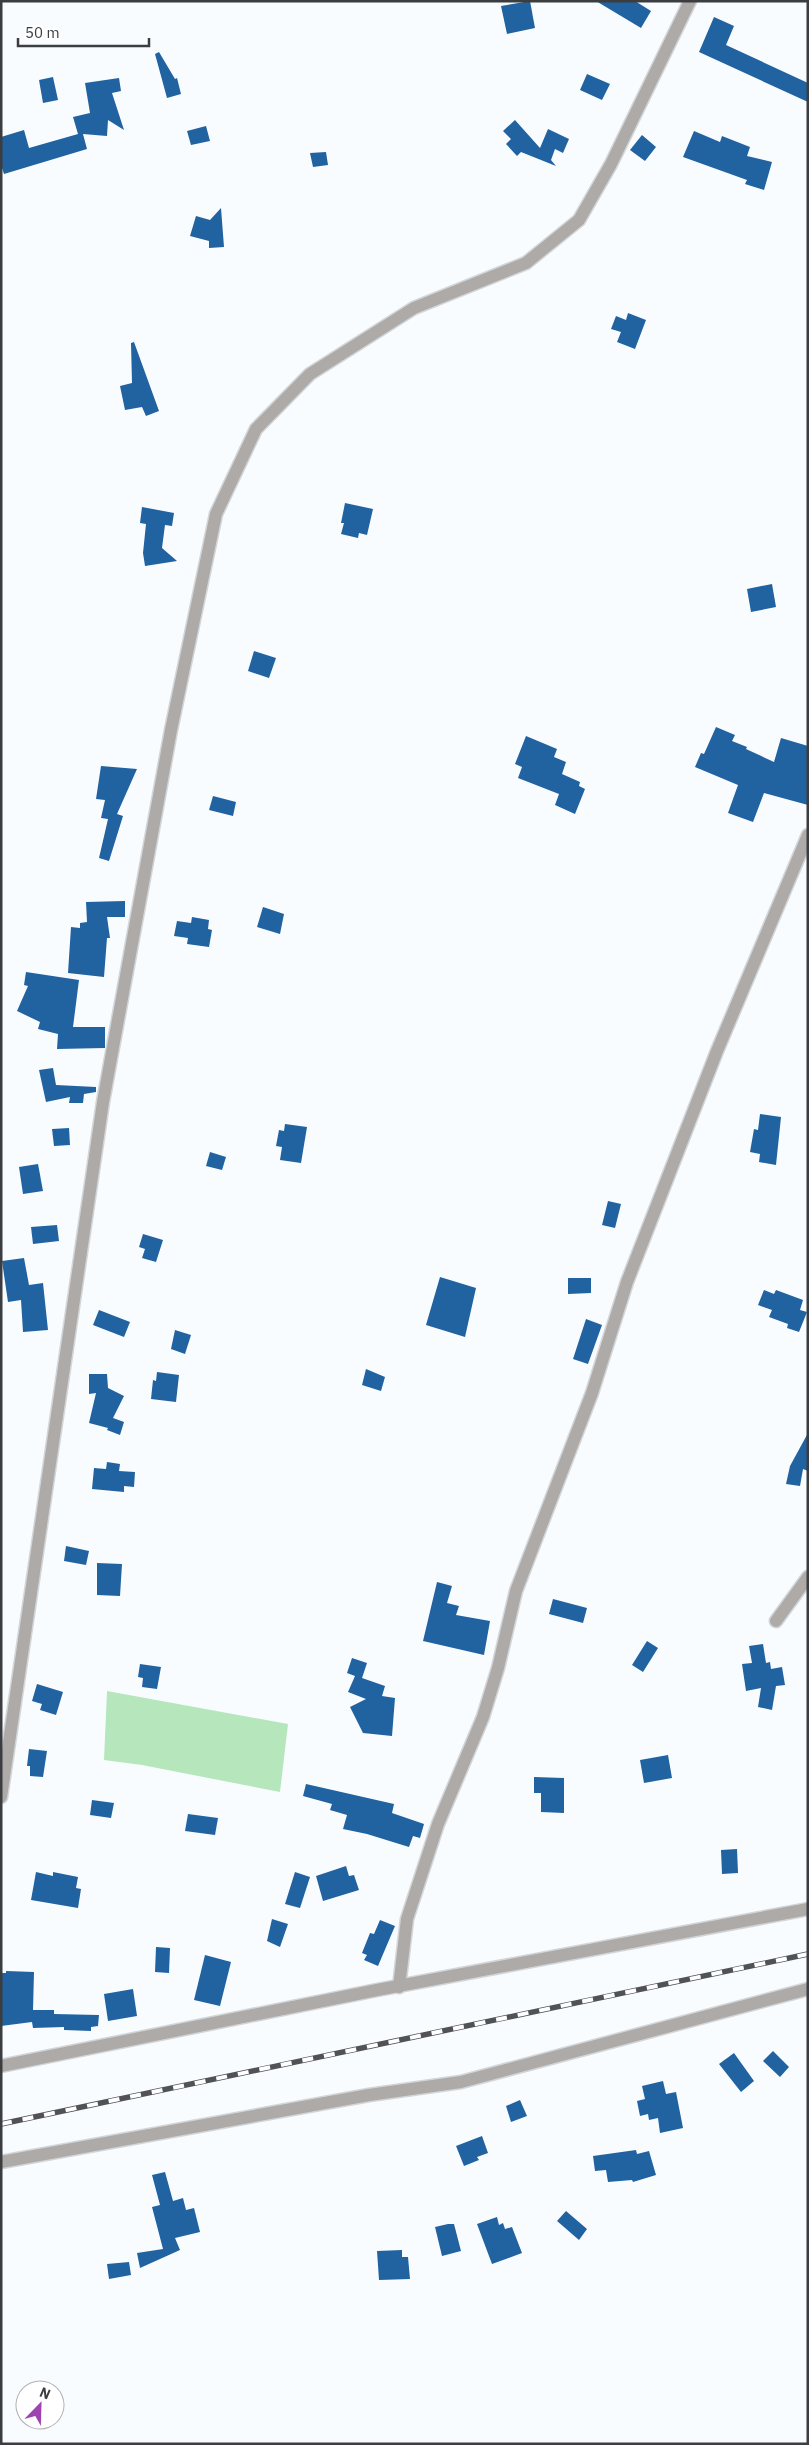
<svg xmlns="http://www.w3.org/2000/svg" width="809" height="2445" viewBox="0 0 809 2445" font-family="'IBM Plex Sans',sans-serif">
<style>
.green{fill:#b6e6bc}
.building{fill:#2162a1}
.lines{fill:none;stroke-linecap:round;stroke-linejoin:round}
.minor-casing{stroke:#d3d6d9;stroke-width:15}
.minor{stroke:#adaaa7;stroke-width:12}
.rail-casing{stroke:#505255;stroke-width:5.5}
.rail{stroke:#fff;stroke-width:4;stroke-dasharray:11;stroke-linecap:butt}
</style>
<rect width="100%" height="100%" fill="#f9fcff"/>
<!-- green -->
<polygon class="green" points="107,1691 288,1724 280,1792 142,1765 104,1760"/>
<!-- building -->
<g class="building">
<polygon points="530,1 535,28 507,34 501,6"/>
<polygon points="596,1 635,1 651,11 641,28"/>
<polygon points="714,17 734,26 726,45 808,83 808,102 699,52"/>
<polygon points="159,52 175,79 177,78 181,94 167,98 155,54"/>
<polygon points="587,74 610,84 602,100 580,90"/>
<polygon points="53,77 58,100 43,103 39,80"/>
<polygon points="119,78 121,91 112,93 124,130 108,120 107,136 83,134 87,149 4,174 1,165 1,137 24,130 29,148 78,134 73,117 90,113 85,83"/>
<polygon points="515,120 540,148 548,129 569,139 563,153 555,149 551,160 556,166 521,152 517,156 506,144 511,139 503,131"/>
<polygon points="206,126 210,141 191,145 187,131"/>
<polygon points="694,131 720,142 722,136 750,147 747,156 772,162 764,190 745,184 747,180 683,157"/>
<polygon points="642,135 656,147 645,161 630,150"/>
<polygon points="326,152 328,165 313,167 310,153"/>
<polygon points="221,208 224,247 209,248 209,241 190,236 196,216 210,220"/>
<polygon points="628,313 646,320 635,349 617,342 621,332 611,329 616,316 626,320"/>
<polygon points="134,342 159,411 146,416 142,407 125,410 120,386 132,383 131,343"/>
<polygon points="345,503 373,509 367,535 359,533 358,538 341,534 344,523 341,523"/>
<polygon points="142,507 174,513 172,526 165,525 162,548 177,561 145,566 143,553 146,524 140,523"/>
<polygon points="772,584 776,607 751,612 747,589"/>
<polygon points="254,651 276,658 269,678 248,671"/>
<polygon points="716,727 735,735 732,741 747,747 746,749 774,762 781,738 808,746 808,805 764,793 753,822 728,813 738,785 695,767 701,753 704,754"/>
<polygon points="526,736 557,749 554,757 566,762 562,774 580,782 579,786 585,789 575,814 555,805 559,794 518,778 522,767 515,764"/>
<polygon points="101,766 137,769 117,814 123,816 109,861 99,858 108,819 101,818 105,800 96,799"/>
<polygon points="213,796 236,802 233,816 209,810"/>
<polygon points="125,901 125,917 107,917 110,938 107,938 104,977 68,973 71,927 80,928 80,923 87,922 86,902"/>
<polygon points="263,907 284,914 280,934 257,927"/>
<polygon points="192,917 209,920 208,929 212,930 209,947 187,944 188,938 174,936 177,921 191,923"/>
<polygon points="26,972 79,980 73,1027 105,1027 105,1048 57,1049 58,1034 38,1029 40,1022 17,1011 28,986 24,985"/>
<polygon points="53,1068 56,1085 96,1087 96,1092 84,1094 83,1103 69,1103 70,1097 46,1102 39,1070"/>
<polygon points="760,1114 781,1117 776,1165 759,1162 760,1154 750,1152 754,1129 758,1130"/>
<polygon points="285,1124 307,1127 301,1163 280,1160 282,1147 276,1146 279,1130 284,1131"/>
<polygon points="69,1128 70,1145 54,1146 52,1129"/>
<polygon points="210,1152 226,1157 222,1170 206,1166"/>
<polygon points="38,1164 43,1191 23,1194 19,1167"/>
<polygon points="608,1201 621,1204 615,1228 602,1225"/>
<polygon points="57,1225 59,1241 33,1244 31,1227"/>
<polygon points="143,1234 163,1240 156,1262 142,1258 145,1249 139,1247"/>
<polygon points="24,1258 29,1285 43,1283 48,1330 23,1332 21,1300 8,1302 2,1261"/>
<polygon points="440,1277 476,1288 465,1337 426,1325"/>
<polygon points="568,1278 591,1278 591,1293 568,1294"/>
<polygon points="764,1290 774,1294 776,1290 803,1300 800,1310 807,1312 799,1332 787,1328 788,1324 769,1317 772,1310 758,1305"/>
<polygon points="99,1310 130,1322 124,1337 93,1325"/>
<polygon points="586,1319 602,1325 588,1364 573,1359"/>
<polygon points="175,1330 191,1335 185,1354 171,1349"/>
<polygon points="366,1369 385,1377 381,1391 362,1385"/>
<polygon points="157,1372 179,1375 176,1402 151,1399 153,1380 156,1381"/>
<polygon points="89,1374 107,1374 108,1388 124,1396 113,1418 124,1422 120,1435 107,1430 108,1428 89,1423 96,1393 89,1394"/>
<polygon points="808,1433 808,1471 803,1469 800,1486 786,1484 790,1466"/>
<polygon points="107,1462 120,1464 119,1471 135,1472 134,1487 124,1486 124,1492 92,1489 94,1468 106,1469"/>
<polygon points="66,1546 89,1551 86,1565 64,1561"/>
<polygon points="97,1563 122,1564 120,1596 97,1595"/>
<polygon points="437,1582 452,1586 447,1603 459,1606 456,1615 490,1621 484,1655 423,1641"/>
<polygon points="553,1599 587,1608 583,1623 549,1614"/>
<polygon points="647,1641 658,1648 643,1672 632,1665"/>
<polygon points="763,1644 766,1663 770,1662 771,1669 782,1667 785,1685 776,1686 772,1710 758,1707 761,1688 746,1691 742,1664 752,1663 749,1646"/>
<polygon points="352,1658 367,1663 362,1678 385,1686 382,1696 395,1698 392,1736 363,1733 350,1707 366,1699 348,1692 355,1676 347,1673"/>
<polygon points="140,1664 161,1667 157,1689 142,1687 143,1678 138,1677"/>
<polygon points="37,1684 63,1692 56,1715 40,1710 42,1704 32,1701"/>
<polygon points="29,1749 47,1751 43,1777 30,1776 30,1766 27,1766"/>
<polygon points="668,1755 672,1778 644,1783 640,1760"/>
<polygon points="534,1777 564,1778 564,1813 541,1812 541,1793 534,1793"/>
<polygon points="306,1784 394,1804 392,1813 424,1824 420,1838 413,1836 409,1847 367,1834 343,1829 347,1815 330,1810 332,1804 303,1796"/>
<polygon points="92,1800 114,1803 111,1818 90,1815"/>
<polygon points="188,1814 218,1818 215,1835 185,1831"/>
<polygon points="737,1849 738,1873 722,1874 721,1850"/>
<polygon points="346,1866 349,1876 354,1875 359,1890 323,1901 316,1876"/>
<polygon points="36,1872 53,1876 53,1872 78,1877 76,1888 81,1889 78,1908 31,1900"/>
<polygon points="295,1872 310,1877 300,1908 285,1904"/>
<polygon points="272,1919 288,1924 280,1947 267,1941"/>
<polygon points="380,1920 395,1926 378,1966 364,1960 367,1955 362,1953 370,1933 374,1934"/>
<polygon points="156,1947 170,1948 169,1973 155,1972"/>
<polygon points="205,1955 231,1962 220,2006 194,2000"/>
<polygon points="6,1971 34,1972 33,2010 54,2010 54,2014 99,2015 98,2026 91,2027 91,2031 64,2030 64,2027 33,2028 32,2022 1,2026 1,1973 6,1973"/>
<polygon points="133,1989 137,2016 108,2021 104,1994"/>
<polygon points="773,2051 789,2067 780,2077 763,2061"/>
<polygon points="734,2053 754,2081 741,2092 719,2064"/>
<polygon points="663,2081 666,2094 676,2092 683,2128 660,2133 658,2118 649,2120 648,2114 640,2116 637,2101 645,2099 642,2086"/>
<polygon points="520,2100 527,2116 511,2122 506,2106"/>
<polygon points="482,2136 488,2153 477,2157 479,2160 464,2166 456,2146"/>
<polygon points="636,2150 637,2154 649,2151 656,2175 633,2182 632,2180 608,2182 606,2170 595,2171 593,2156"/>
<polygon points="165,2172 173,2201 183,2198 186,2210 194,2208 200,2232 175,2238 180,2250 140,2268 137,2253 163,2249 152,2207 160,2205 152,2175"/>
<polygon points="566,2211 587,2229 579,2240 557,2221"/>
<polygon points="497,2217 499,2225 503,2223 505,2229 512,2227 522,2253 492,2264 477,2224"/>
<polygon points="448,2224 454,2224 461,2251 442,2256 435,2227"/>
<polygon points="402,2250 402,2257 408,2257 410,2279 379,2280 377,2251"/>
<polygon points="129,2262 131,2275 109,2279 107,2264"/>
</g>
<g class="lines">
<!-- minor casing -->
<g class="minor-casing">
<g id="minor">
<polyline points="776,1621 808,1577"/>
<polyline points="1,1797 103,1102 171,730 216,514 256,429 310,374 414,308 526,263 579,220 611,164 690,1"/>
<polyline points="399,1987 407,1919 438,1824 483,1717 498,1668 516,1591 592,1393 627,1282 717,1051 808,835"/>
<polyline points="1,2066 377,1990 808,1909"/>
<polyline points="1,2162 369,2095 461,2082 808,1989"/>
</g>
</g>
<!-- minor -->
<use href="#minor" class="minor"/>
<!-- rail casing -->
<g class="rail-casing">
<polyline id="rail" points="1,2124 808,1954"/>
</g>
<!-- rail -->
<use href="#rail" class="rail"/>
</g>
<!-- border -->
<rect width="809" height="2445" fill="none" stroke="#3b3d40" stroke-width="5"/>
<!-- north arrow -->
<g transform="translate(40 2405) rotate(23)"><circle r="24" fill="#ffffff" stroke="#b1b1b3"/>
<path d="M0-4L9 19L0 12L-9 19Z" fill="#9e44b0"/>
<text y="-8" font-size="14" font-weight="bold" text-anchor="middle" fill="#3b3d40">N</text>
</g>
<!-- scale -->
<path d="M18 38v8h131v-8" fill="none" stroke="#3b3d40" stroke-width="2.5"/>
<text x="25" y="38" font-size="15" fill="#3b3d40" stroke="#ffffff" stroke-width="4" paint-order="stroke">50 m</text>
</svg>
